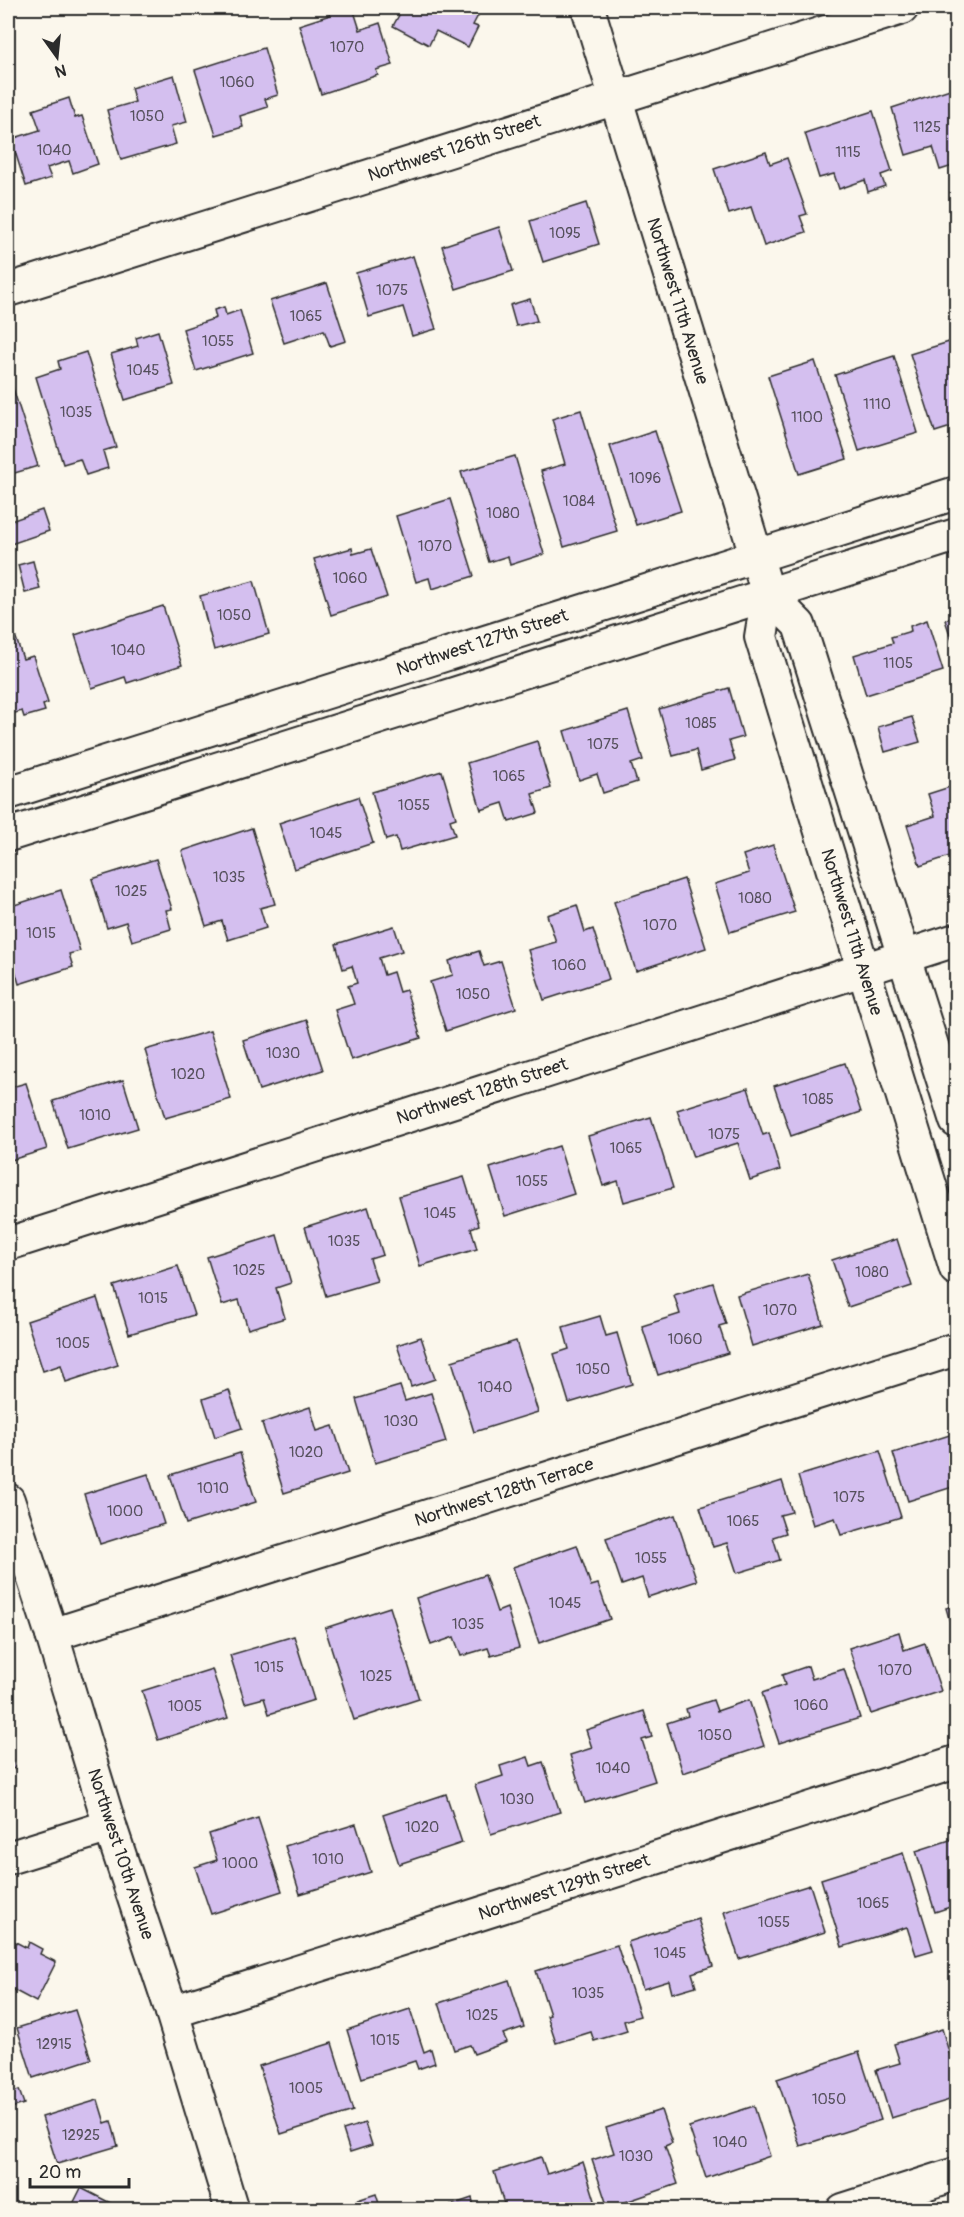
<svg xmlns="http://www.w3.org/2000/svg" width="964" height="2217" viewBox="0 0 964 2217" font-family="Pangolin,sans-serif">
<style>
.building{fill:#d4bfef;stroke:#2b2b2b;stroke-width:1.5}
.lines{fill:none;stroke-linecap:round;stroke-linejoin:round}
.minor-casing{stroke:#2b2b2b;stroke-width:36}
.minor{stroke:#fbf7ec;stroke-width:32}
.labels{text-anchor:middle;stroke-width:4.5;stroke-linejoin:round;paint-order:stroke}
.number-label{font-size:15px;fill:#55505c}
.street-label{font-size:18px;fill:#2b2b2b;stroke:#fbf7ec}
</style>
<rect width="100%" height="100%" fill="#fbf7ec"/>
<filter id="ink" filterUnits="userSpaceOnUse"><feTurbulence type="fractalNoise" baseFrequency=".0167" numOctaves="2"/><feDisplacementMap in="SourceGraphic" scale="12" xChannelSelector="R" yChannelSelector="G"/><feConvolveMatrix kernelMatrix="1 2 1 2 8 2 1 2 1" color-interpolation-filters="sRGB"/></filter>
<g filter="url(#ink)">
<!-- building -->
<g class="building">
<polygon points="327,8 353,8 360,30 380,23 393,65 376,70 378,75 321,94 299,25 330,15"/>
<polygon points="403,8 482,8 473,25 478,27 468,47 436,31 429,45 393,26"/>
<polygon points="264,48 278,95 265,99 268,107 240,116 243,127 216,135 195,70"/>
<polygon points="174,75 187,122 171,126 176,144 121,160 107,110 135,102 131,88"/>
<polygon points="956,87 956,165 940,170 933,147 906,155 892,108"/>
<polygon points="69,98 75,118 82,116 98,164 73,173 69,161 47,168 51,178 26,186 11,139 40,130 33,110"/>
<polygon points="873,111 892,171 881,175 885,186 868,192 865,180 839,189 834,174 819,178 805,133"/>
<polygon points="766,152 770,164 787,158 807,214 800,216 806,232 764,246 751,207 729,214 714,169"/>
<polygon points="586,203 599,244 543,262 530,221"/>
<polygon points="499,227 513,271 456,289 442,246"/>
<polygon points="413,256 436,329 412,336 403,307 369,317 356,273"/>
<polygon points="327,283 346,341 330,346 324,330 284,343 270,301"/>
<polygon points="530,299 537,321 516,326 510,305"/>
<polygon points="224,307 226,315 240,310 253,353 196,371 183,329 216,318 214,310"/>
<polygon points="158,331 174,385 125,400 111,354 138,346 136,338"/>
<polygon points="949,342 956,365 956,431 953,432 951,427 935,432 910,354"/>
<polygon points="86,352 116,447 103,451 108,468 86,475 80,459 63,464 36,377 60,369 58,361"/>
<polygon points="894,356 918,433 859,451 835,375"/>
<polygon points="815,361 847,459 799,474 768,376"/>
<polygon points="9,376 38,466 8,475 8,377"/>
<polygon points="581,410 617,531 564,547 541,471 565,464 552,419"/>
<polygon points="655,431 681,511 636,525 610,446"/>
<polygon points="515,456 544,554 510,565 508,556 489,562 461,472"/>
<polygon points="450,499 474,576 432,589 429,578 416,582 396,516"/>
<polygon points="42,510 49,531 8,545 8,522"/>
<polygon points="352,548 353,554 371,549 387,597 331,615 314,559"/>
<polygon points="33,561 40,589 25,593 18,565"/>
<polygon points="254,581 269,634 214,650 200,596"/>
<polygon points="163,606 182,665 127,683 125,677 92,688 75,635"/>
<polygon points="956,616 956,652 945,620"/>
<polygon points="927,620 943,671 866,695 854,655 893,643 891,637 911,631 910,626"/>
<polygon points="16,638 23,659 33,656 48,703 43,705 45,711 24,717 22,711 8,715 8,641"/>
<polygon points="729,688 743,737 729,741 735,760 701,770 696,750 673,756 659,709"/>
<polygon points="628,711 643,760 631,764 637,782 603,793 597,774 579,780 564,731"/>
<polygon points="912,717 920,742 885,752 878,727"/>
<polygon points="537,741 551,788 532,794 538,813 509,822 503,803 481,810 467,763"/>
<polygon points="442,771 456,818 450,820 455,835 400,851 396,837 386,840 372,792"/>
<polygon points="956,785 956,854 920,866 907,825 935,816 928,794"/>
<polygon points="358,797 373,843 294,869 279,823"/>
<polygon points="252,828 275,904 260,908 266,928 228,940 222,921 206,926 182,851"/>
<polygon points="773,845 795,912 730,932 715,884 749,873 743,855"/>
<polygon points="156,859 172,909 166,910 171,929 132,941 126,922 107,928 92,879"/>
<polygon points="684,879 706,948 636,971 614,902"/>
<polygon points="61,890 80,951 69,954 73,967 19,984 8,946 8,907"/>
<polygon points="577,905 585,932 593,929 609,979 544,1000 528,950 556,942 547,915"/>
<polygon points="394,926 402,951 379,958 384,975 393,972 399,992 406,990 421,1038 351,1060 335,1010 354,1004 348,986 357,983 352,966 343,969 336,944"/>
<polygon points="479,951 484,966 501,961 516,1008 446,1031 430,982 453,975 449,961"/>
<polygon points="307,1020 323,1070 259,1090 243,1040"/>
<polygon points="210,1031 231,1099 165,1118 145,1050"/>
<polygon points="845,1063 861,1112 791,1136 774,1086"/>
<polygon points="123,1080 138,1128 68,1149 53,1101"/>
<polygon points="26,1083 47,1149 8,1161 8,1088"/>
<polygon points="748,1088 763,1135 769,1133 780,1170 750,1180 738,1143 693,1157 677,1110"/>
<polygon points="651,1117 673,1188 624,1202 618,1181 603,1186 588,1136"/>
<polygon points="559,1146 574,1194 505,1216 490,1168"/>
<polygon points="464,1177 479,1225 471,1228 477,1249 420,1266 399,1196"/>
<polygon points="368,1207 383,1255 370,1259 377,1281 326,1296 305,1227"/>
<polygon points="277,1235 291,1283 276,1288 285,1318 248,1329 239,1300 222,1305 207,1257"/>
<polygon points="897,1239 912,1286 848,1307 832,1260"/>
<polygon points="178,1266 194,1315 129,1334 114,1286"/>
<polygon points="808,1274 823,1324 752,1346 737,1295"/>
<polygon points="713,1283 726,1324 719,1326 728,1353 658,1375 642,1326 680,1314 674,1295"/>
<polygon points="97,1298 118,1365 66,1382 61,1365 43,1371 27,1321"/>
<polygon points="600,1316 606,1336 617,1333 632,1384 569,1403 554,1354 569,1349 563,1327"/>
<polygon points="421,1337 435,1379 411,1387 397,1345"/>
<polygon points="516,1341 538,1412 474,1432 452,1361"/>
<polygon points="400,1386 405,1401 431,1393 446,1442 375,1463 356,1399"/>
<polygon points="229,1390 242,1428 215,1437 203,1399"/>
<polygon points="310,1407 317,1431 333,1426 348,1473 284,1493 262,1423"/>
<polygon points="956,1433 956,1486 908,1501 893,1453"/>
<polygon points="880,1451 901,1517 841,1535 835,1518 813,1525 798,1476"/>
<polygon points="240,1453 256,1502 186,1524 170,1475"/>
<polygon points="148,1474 164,1524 100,1544 84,1494"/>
<polygon points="782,1481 792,1512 780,1515 786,1533 773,1537 780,1560 737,1573 727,1543 713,1547 700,1507"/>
<polygon points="675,1515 697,1581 648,1597 642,1578 622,1585 606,1538"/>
<polygon points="577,1545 591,1586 598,1584 610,1619 539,1643 513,1567"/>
<polygon points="485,1575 497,1612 507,1608 519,1648 491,1656 488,1648 461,1656 454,1637 431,1645 416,1598"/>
<polygon points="956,1605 956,1643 946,1608"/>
<polygon points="390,1607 419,1699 354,1720 325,1628"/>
<polygon points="899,1632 904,1650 925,1643 941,1691 871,1714 849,1648"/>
<polygon points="294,1636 314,1700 269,1714 264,1698 245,1703 230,1655"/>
<polygon points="808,1666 812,1679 844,1669 860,1718 779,1743 762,1693 785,1685 782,1675"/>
<polygon points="212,1669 228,1718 158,1740 142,1691"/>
<polygon points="713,1700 717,1711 749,1700 764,1746 683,1773 667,1723 688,1716 686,1709"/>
<polygon points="644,1711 652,1737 642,1740 655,1781 585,1803 570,1755 592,1748 586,1730"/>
<polygon points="8,1743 15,1768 8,1770"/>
<polygon points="528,1757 531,1766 543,1762 560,1812 491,1834 475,1785 503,1776 500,1766"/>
<polygon points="446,1794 462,1843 399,1864 383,1815"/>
<polygon points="258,1818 282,1891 211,1914 195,1867 217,1860 209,1834"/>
<polygon points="356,1824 371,1872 300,1894 285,1846"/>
<polygon points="956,1838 956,1905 935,1912 916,1851"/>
<polygon points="903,1853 933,1950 916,1955 907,1927 842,1947 821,1879"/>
<polygon points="810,1885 825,1932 739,1959 724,1912"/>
<polygon points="698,1919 713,1966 692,1973 696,1986 672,1993 669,1981 643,1989 628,1942"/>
<polygon points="8,1938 27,1948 29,1942 42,1949 40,1954 56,1962 36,2002 8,1987"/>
<polygon points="617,1945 640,2016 624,2021 627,2031 611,2036 594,2041 591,2032 556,2043 547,2016 550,2015 536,1971"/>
<polygon points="509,1980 524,2027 503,2034 507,2042 474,2054 470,2045 454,2050 439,2003"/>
<polygon points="410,2009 424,2052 431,2049 435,2063 418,2069 415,2061 362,2078 347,2030"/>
<polygon points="75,2010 91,2059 33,2078 17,2028"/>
<polygon points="942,2029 956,2075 956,2098 891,2118 876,2070 900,2063 894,2044"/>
<polygon points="332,2043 353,2111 281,2134 259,2066"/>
<polygon points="859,2052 881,2120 800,2146 777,2079"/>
<polygon points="19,2090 24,2104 8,2109 8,2094"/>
<polygon points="98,2100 105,2123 111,2121 118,2146 57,2164 42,2117"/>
<polygon points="754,2106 770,2156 706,2178 689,2127"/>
<polygon points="661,2110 672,2143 665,2146 678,2184 608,2208 592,2160 614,2153 606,2128"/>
<polygon points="365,2123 372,2145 350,2152 343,2130"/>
<polygon points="541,2157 547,2174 583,2162 598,2210 506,2210 494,2172"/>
<polygon points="81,2188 124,2210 70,2210"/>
<polygon points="376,2194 381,2210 327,2210"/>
<polygon points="472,2198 475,2210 437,2210"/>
</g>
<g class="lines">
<!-- minor casing -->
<g class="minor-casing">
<g id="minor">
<polyline points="588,8 768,594 761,637 956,1269"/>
<polyline points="8,290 902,8"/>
<polyline points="768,594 799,625 956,1121"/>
<polyline points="8,793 956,493"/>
<polyline points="8,835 956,535"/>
<polyline points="8,1244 956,940"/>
<polyline points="8,1500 52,1635 110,1826 172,2012 232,2210"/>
<polyline points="52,1635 956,1349"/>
<polyline points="8,1858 110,1826"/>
<polyline points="172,2012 956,1762"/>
<polyline points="843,2210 956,2174"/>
</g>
</g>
<!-- minor -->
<use href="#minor" class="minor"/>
</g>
</g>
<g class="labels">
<!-- number labels -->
<g class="number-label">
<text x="347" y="52">1070</text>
<text x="237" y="87">1060</text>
<text x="147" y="121">1050</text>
<text x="927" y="132">1125</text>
<text x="54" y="155">1040</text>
<text x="848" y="157">1115</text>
<text x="565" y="238">1095</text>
<text x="392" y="295">1075</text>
<text x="306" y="321">1065</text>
<text x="218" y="346">1055</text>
<text x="143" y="375">1045</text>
<text x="877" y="409">1110</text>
<text x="76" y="417">1035</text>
<text x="807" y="422">1100</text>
<text x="645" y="483">1096</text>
<text x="579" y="506">1084</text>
<text x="503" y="518">1080</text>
<text x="435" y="551">1070</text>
<text x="350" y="583">1060</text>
<text x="234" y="620">1050</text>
<text x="128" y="655">1040</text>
<text x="898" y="668">1105</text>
<text x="701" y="728">1085</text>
<text x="603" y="749">1075</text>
<text x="509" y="781">1065</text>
<text x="414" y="810">1055</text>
<text x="326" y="838">1045</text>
<text x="229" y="882">1035</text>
<text x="131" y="896">1025</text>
<text x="755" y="903">1080</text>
<text x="660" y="930">1070</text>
<text x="41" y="938">1015</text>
<text x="569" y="970">1060</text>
<text x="473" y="999">1050</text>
<text x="283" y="1058">1030</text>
<text x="188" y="1079">1020</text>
<text x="818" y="1104">1085</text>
<text x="95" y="1120">1010</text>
<text x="724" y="1139">1075</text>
<text x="626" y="1153">1065</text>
<text x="532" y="1186">1055</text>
<text x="440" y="1218">1045</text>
<text x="344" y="1246">1035</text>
<text x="249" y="1275">1025</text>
<text x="872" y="1277">1080</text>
<text x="153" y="1303">1015</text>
<text x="780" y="1315">1070</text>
<text x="685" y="1344">1060</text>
<text x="73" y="1348">1005</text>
<text x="593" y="1374">1050</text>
<text x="495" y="1392">1040</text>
<text x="401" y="1426">1030</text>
<text x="306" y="1457">1020</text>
<text x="213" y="1493">1010</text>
<text x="849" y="1502">1075</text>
<text x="125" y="1516">1000</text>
<text x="743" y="1526">1065</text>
<text x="651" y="1563">1055</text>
<text x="565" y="1608">1045</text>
<text x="468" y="1629">1035</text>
<text x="269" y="1672">1015</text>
<text x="895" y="1675">1070</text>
<text x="376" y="1681">1025</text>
<text x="811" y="1710">1060</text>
<text x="185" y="1711">1005</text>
<text x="715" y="1740">1050</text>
<text x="613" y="1773">1040</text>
<text x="517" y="1804">1030</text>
<text x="422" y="1832">1020</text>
<text x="328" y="1864">1010</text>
<text x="240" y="1868">1000</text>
<text x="873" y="1908">1065</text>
<text x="774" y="1927">1055</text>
<text x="670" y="1958">1045</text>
<text x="588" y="1998">1035</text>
<text x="482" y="2020">1025</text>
<text x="385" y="2045">1015</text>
<text x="54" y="2049">12915</text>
<text x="306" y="2093">1005</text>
<text x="829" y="2104">1050</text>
<text x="81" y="2140">12925</text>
<text x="730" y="2147">1040</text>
<text x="636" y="2161">1030</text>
</g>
<!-- street labels -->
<g class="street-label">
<text transform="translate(454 148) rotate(-18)" y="6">Northwest 126th Street</text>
<text transform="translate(678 301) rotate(73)" y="6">Northwest 11th Avenue</text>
<text transform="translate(482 642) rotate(-18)" y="6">Northwest 127th Street</text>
<text transform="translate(852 932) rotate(73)" y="6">Northwest 11th Avenue</text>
<text transform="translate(482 1091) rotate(-18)" y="6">Northwest 128th Street</text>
<text transform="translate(504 1492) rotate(-18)" y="6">Northwest 128th Terrace</text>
<text transform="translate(121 1854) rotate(72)" y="6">Northwest 10th Avenue</text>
<text transform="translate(564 1887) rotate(-18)" y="6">Northwest 129th Street</text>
</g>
</g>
<!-- margin -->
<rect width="964" height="2217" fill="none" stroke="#fbf7ec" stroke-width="30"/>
<rect x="15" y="15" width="934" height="2187" fill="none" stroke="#2b2b2b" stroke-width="2" filter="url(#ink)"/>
<!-- north arrow -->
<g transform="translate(57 57) rotate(165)" stroke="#fbf7ec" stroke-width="4.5" paint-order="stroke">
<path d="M0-4.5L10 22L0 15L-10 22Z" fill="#2b2b2b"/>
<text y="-9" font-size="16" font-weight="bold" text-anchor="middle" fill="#2b2b2b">N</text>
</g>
<!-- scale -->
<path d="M30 2178v9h99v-9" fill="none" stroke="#2b2b2b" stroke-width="3"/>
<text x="39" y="2178" font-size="18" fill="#2b2b2b" stroke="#fbf7ec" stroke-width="4.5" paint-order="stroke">20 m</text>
</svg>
